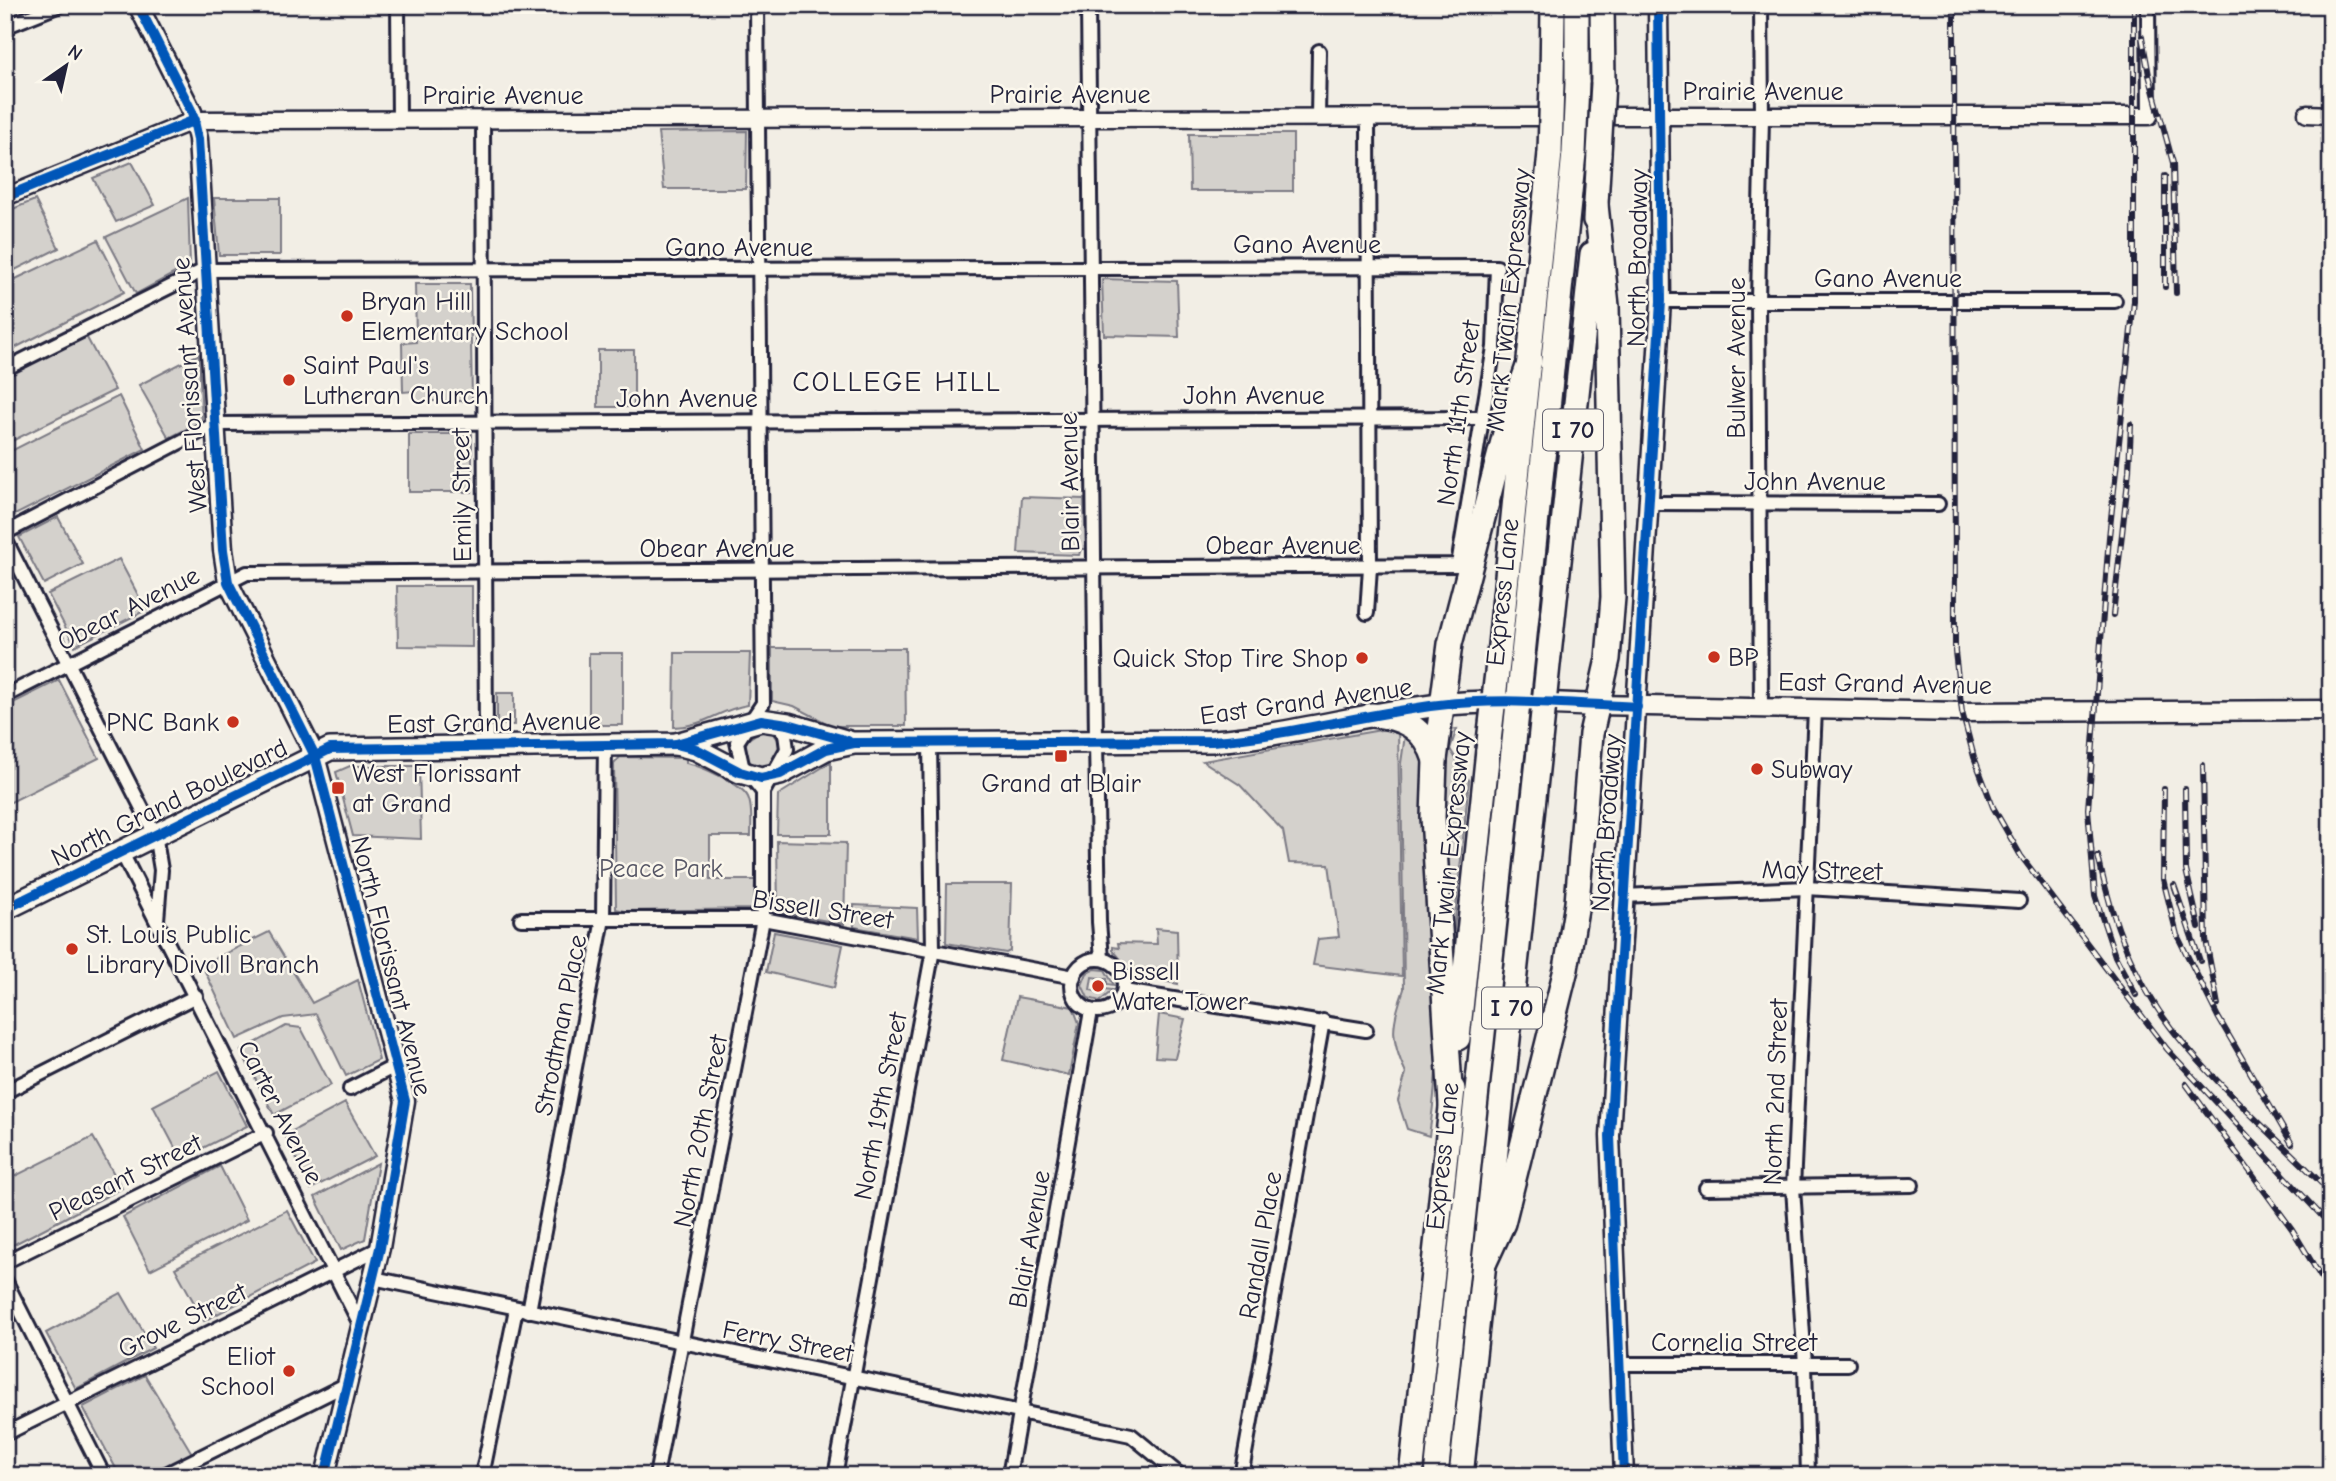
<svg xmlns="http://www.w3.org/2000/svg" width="2336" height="1481" viewBox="0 0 2336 1481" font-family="'Comic Neue',sans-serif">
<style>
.green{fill:#d4d1cc;stroke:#7b7a84;stroke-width:2}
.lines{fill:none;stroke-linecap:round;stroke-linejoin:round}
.minor-casing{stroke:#22223b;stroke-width:18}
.tertiary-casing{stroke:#22223b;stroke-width:21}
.secondary-casing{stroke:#22223b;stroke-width:23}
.primary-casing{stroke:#22223b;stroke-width:26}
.motorway-casing{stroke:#22223b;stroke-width:28}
.minor{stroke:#fbf7ec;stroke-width:12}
.tertiary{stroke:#fbf7ec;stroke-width:16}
.secondary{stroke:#fbf7ec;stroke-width:18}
.primary{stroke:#fbf7ec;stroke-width:21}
.motorway{stroke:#fbf7ec;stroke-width:23}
.rail-casing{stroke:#22223b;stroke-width:6}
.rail{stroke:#fbf7ec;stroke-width:3.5;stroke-dasharray:10;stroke-linecap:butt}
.motorway-bridge-casing{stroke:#22223b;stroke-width:28;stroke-linecap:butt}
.motorway-bridge{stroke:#fbf7ec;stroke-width:23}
.cycleway-casing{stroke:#fbf7ec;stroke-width:15}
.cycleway{stroke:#0057b8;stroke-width:10}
.poi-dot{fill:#c8321e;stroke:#fbf7ec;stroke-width:2.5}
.labels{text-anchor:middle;stroke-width:5;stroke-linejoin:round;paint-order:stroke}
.shield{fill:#fbf7ec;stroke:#636270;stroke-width:2}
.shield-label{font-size:24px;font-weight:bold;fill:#22223b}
.street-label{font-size:26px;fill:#22223b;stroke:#fbf7ec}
.poi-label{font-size:26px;fill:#22223b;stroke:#fbf7ec;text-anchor:start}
.park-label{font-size:26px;fill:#575766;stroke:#fbf7ec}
.neighbourhood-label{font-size:28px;letter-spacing:2px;fill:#22223b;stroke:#fbf7ec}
</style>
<rect width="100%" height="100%" fill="#f2eee5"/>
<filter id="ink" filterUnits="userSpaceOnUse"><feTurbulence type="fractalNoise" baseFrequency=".0143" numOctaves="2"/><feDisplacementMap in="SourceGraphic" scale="14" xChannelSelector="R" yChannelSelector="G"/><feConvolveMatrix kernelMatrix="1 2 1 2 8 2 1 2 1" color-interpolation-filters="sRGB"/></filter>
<g filter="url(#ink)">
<!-- green -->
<g class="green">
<polygon points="747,131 746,189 664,189 658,132"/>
<polygon points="1189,134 1293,134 1293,191 1190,191"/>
<polygon points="132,162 155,205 116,222 93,178"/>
<polygon points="188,198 190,265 136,294 106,237"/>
<polygon points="214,198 280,198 280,255 219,255"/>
<polygon points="35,200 59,248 15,270 5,252 5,212"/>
<polygon points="98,240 124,292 5,353 5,284"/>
<polygon points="1102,279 1177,281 1179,337 1104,335"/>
<polygon points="415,284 470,284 472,401 414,401 414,391 403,392 402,343 416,342"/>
<polygon points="86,336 115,390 6,444 5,377"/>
<rect x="598" y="350" width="36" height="57"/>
<polygon points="199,354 202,421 169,438 139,385"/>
<polygon points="119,396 145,449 7,519 5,454"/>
<rect x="409" y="434" width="63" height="58"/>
<polygon points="1022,497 1084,499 1086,549 1081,549 1079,555 1018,553"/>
<polygon points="58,517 83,564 44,584 19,537"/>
<polygon points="119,559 146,610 75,646 48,594"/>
<polygon points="397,586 472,586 472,647 398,646"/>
<polygon points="772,648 905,648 906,726 832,726 794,706 772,701"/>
<rect x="589" y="653" width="34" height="72"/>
<path d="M675,653H750L748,705C717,710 707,726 674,727Z"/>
<polygon points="59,680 99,758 5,805 5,707"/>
<polygon points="497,693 514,693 514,725 497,724"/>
<polygon points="1398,727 1402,976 1313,965 1318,939 1339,937 1329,864 1289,863 1283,831 1240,785 1203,761"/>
<path d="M1406,728L1429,762C1433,885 1448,1013 1429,1136L1407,1129L1398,1101L1406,1073C1390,1039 1391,1025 1404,989L1401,763Z"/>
<polygon points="1457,729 1450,749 1469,780 1449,979 1439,813 1449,730"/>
<path d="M762,730C794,733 778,780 750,762L744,752L747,740Z"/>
<path d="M620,757L686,758V763C701,766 742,784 748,797C753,808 751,824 751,836H710V880H755L754,909L625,911L616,909L614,764Z"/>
<polygon points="831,762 831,834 777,834 778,795"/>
<polygon points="350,766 419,766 421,839 353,836 336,772"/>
<polygon points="777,841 846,843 844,924 778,912"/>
<polygon points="947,884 1012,884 1010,951 1006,953 946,943"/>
<polygon points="854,905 917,908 918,938 854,927"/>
<polygon points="1156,928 1177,930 1178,984 1134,975 1113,950 1113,947 1119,948 1118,943 1157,944"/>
<polygon points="269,932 312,1003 358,980 379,1060 346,1076 316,1014 283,1018 237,1039 202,965"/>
<polygon points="774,932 843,945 834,988 766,972"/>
<polygon points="1095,969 1105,970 1114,985 1107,984 1107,979 1092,977 1090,990 1102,992 1104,989 1113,990 1100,1001 1088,998 1082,985 1087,973"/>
<polygon points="1017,997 1073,1007 1079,1023 1069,1075 1003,1060"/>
<polygon points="1159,1014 1185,1019 1175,1058 1155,1057"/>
<polygon points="286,1026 301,1028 331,1085 274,1115 241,1051"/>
<polygon points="219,1071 247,1126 181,1159 153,1106"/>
<polygon points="345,1103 375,1156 311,1189 285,1135"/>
<polygon points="93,1137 122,1188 5,1249 5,1181"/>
<polygon points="378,1163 365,1239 341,1250 315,1197"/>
<polygon points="220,1166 247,1220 150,1270 123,1217"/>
<polygon points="287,1210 315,1263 204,1321 175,1268"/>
<polygon points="121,1293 153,1348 76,1389 46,1333"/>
<polygon points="145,1375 193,1455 151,1476 120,1476 83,1407"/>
</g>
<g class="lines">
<!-- minor casing -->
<g class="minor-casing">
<g id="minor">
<polyline points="398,5 399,120"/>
<polyline points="757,5 763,703 737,742 742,765 763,792"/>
<polyline points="1088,5 1096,741 1099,922 1102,958"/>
<polyline points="2148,5 2149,116"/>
<polyline points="5,27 60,5"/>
<polyline points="1318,119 1319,51"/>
<polyline points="483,120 486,745"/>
<polyline points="1661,301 2115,301"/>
<polyline points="5,369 204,270 1497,267 1494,347 1458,565 247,573 5,696"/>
<polyline points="1649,503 1938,504"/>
<polyline points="5,533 215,424 1480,418"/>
<polyline points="5,539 155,834 161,870 157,920"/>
<polyline points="1367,613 1370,567 1368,119"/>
<polyline points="1761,710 1758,300 1762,117 1761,5"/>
<polyline points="121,851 361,1326"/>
<polyline points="1623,896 1807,888 2019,901"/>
<polyline points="521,919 763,919 1074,977"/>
<circle cx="1098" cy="985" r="26"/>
<polyline points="1124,991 1366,1030"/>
<polyline points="350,1089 397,1065"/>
<polyline points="5,1092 196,996"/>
<polyline points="1706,1188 1912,1185"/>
<polyline points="5,1262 266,1133"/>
<polyline points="373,1278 1131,1435 1181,1476"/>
<polyline points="5,1280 104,1476"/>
<polyline points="529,1311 603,919 605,744"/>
<polyline points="1619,1364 1848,1364"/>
<polyline points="5,1434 380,1248"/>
<polyline points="162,1476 349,1383"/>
<polyline points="482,1476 516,1309"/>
<polyline points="656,1476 763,919 763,792 787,749 785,734 775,720"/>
<polyline points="835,1476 933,950 930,742"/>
<polyline points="1009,1476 1091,1011"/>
<polyline points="1241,1476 1323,1021"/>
<polyline points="1808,1476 1805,1364 1793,1188 1815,710"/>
</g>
</g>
<!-- tertiary casing -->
<g class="tertiary-casing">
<g id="tertiary">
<polyline points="2307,114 2331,115"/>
<polyline points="1592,116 2149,116"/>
<polyline points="5,197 195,120 1559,117"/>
</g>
</g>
<!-- secondary casing -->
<g class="secondary-casing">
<g id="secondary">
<polyline points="138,5 192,112 198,139 223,550 228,582 315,756 405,1101 380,1248 325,1476"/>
<polyline points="1597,705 1962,712 2331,710"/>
<polyline points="1624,1476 1610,1136 1661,301 1658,5"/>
</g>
</g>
<!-- primary casing -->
<g class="primary-casing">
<g id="primary">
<path d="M676,744L696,749L740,772L761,778L780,774L826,749L854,743L1212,741C1289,736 1364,713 1441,705C1492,699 1545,704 1597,705"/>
<polyline points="5,909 330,749 676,744 761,720 788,724 849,742"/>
</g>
</g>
<!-- motorway casing -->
<g class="motorway-casing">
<g id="motorway">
<polyline points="1577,5 1577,83"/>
<polyline points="1602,5 1603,83"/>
<polyline points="1552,83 1553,5"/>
<polyline points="1595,220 1599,153"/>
<polyline points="1499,655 1550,153"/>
<polyline points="1523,655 1574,153"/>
<polyline points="1549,655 1592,254"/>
<path d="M1371,715C1403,717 1425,728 1435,760"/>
<polyline points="1458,1038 1488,750"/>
<polyline points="1451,1104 1433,817 1435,760 1450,644 1508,422 1530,361"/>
<polyline points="1484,1264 1503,1223 1566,969 1577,903 1591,734 1608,659 1613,597 1607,306 1596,205"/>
<polyline points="1411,1476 1453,1089"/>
<polyline points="1436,1476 1513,751"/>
<polyline points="1461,1476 1539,751"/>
</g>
</g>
<!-- minor -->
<use href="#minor" class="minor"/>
<!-- tertiary -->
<use href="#tertiary" class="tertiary"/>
<!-- secondary -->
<use href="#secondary" class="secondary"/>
<!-- primary -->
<use href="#primary" class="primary"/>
<!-- motorway -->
<use href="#motorway" class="motorway"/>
<!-- rail casing -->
<g class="rail-casing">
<g id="rail">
<polyline points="1954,5 1955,652 1962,712 1974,757 1993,807 2021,856 2167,1049 2331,1226"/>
<polyline points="2134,5 2134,301 2109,537 2088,809 2095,896 2115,956 2136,995"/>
<polyline points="2142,37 2149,75 2173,163 2176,293"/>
<polyline points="2165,176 2165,287"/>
<polyline points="2113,615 2129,471 2131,424"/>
<polyline points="2203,765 2206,940 2218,1005"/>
<polyline points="2164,789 2163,879 2177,935 2218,1017 2292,1144"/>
<polyline points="2185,789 2186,870 2199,927"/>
<path d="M2098,856C2112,923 2138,991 2184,1044C2229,1097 2282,1143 2331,1193"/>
<polyline points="2174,885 2200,961"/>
<polyline points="2186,1084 2292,1229 2331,1294"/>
</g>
</g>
<!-- rail -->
<use href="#rail" class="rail"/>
<!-- motorway-bridge casing -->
<g class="motorway-bridge-casing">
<g id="motorway-bridge">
<polyline points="1550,153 1552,83"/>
<polyline points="1574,153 1577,83"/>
<polyline points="1599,153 1603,83"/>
<polyline points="1488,750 1499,655"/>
<polyline points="1513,751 1523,655"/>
<polyline points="1539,751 1549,655"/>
</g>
</g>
<!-- motorway-bridge -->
<use href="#motorway-bridge" class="motorway-bridge"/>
<!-- cycleway casing -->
<g class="cycleway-casing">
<g id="cycleway">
<polyline points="138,5 192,112 198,139 223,550 228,582 315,756 405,1101 380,1248 325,1476"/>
<polyline points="5,197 195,120"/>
<path d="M676,744L696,749L740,772L761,778L780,774L826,749L854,743L1212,741C1288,736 1363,714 1439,705C1504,697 1572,704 1637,707"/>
<polyline points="5,909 330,749 676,744 761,720 788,724 848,741"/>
<polyline points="1624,1476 1610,1136 1661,301 1658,5"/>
</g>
</g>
<!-- cycleway -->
<use href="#cycleway" class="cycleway"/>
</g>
</g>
<!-- markers -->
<g class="poi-dot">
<circle cx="347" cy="316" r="7"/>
<circle cx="289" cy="380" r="7"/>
<circle cx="1714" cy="657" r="7"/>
<circle cx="1362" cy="658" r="7"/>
<circle cx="233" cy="722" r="7"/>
<rect x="1054" y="749" width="14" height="14" rx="3.5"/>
<circle cx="1757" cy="769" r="7"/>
<rect x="331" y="781" width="14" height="14" rx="3.5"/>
<circle cx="72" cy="949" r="7"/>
<circle cx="1098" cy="986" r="7"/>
<circle cx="289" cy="1371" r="7"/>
</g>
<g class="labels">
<!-- shield labels -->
<g class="shield">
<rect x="1543" y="409.5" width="60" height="41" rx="5"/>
<rect x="1482" y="987.5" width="60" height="41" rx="5"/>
</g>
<g class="shield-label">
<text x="1573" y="438">I 70</text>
<text x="1512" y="1016">I 70</text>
</g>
<!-- street labels -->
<g class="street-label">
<text x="1763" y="100">Prairie Avenue</text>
<text x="1070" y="103">Prairie Avenue</text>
<text x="503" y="104">Prairie Avenue</text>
<text x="1307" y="253">Gano Avenue</text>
<text x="739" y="256">Gano Avenue</text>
<text transform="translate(1637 258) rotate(-89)" y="9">North Broadway</text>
<text x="1888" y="287">Gano Avenue</text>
<text transform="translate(1508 300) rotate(-84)" y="9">Mark Twain Expressway</text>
<text transform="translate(1736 358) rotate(-90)" y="9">Bulwer Avenue</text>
<text transform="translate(189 385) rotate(-94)" y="9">West Florissant Avenue</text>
<text x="1254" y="404">John Avenue</text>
<text x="687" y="407">John Avenue</text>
<text transform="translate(1458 413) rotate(-82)" y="9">North 11th Street</text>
<text x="1815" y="490">John Avenue</text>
<text transform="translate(1069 482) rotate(-91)" y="9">Blair Avenue</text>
<text transform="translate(461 495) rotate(-91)" y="9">Emily Street</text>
<text x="1283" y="554">Obear Avenue</text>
<text x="717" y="557">Obear Avenue</text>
<text transform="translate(1502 592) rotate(-84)" y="9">Express Lane</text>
<text transform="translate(128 608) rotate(-27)" y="9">Obear Avenue</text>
<text transform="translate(1885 683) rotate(1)" y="9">East Grand Avenue</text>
<text transform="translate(1306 701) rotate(-8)" y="9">East Grand Avenue</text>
<text transform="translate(494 722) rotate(-1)" y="9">East Grand Avenue</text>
<text transform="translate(169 802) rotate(-26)" y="9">North Grand Boulevard</text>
<text transform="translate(1606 823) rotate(-86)" y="9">North Broadway</text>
<text transform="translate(1448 863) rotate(-84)" y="9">Mark Twain Expressway</text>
<text transform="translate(1822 870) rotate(1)" y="9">May Street</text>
<text transform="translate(823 909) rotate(9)" y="9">Bissell Street</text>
<text transform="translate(392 966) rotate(76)" y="9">North Florissant Avenue</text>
<text transform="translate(560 1025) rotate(-79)" y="9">Strodtman Place</text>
<text transform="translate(1775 1092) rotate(-88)" y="9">North 2nd Street</text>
<text transform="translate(880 1106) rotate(-79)" y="9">North 19th Street</text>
<text transform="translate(281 1112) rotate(63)" y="9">Carter Avenue</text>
<text transform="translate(700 1131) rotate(-79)" y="9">North 20th Street</text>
<text transform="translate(1442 1156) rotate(-84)" y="9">Express Lane</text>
<text transform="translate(125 1177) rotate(-26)" y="9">Pleasant Street</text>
<text transform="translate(1029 1239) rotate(-80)" y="9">Blair Avenue</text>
<text transform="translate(1260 1245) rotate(-80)" y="9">Randall Place</text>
<text transform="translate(182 1320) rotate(-26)" y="9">Grove Street</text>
<text transform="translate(788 1341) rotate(11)" y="9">Ferry Street</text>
<text x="1734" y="1351">Cornelia Street</text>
</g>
<!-- poi labels -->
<g class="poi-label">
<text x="361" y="310">Bryan Hill<tspan x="361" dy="30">Elementary School</tspan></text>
<text x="303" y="374">Saint Paul's<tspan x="303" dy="30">Lutheran Church</tspan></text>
<text x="1728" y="666">BP</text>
<text x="1348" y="667" text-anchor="end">Quick Stop Tire Shop</text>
<text x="219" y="731" text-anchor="end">PNC Bank</text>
<text x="1771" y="778">Subway</text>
<text x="352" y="782">West Florissant<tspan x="352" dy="30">at Grand</tspan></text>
<text x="1061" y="792" text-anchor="middle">Grand at Blair</text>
<text x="86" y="943">St. Louis Public<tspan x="86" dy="30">Library Divoll Branch</tspan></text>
<text x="1112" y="980">Bissell<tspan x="1112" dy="30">Water Tower</tspan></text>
<text x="275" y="1365" text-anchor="end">Eliot<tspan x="275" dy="30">School</tspan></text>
</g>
<!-- park labels -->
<g class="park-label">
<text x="661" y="877">Peace Park</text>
</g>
<!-- neighbourhood labels -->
<g class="neighbourhood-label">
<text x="897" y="391">COLLEGE HILL</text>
</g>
</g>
<!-- margin -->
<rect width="2336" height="1481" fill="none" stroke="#fbf7ec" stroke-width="28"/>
<rect x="14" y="14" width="2308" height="1453" fill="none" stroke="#22223b" stroke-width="2.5" filter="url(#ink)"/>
<!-- north arrow -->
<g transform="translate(66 66) rotate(34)" stroke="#fbf7ec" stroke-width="5" paint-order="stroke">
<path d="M0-5L12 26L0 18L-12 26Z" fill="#22223b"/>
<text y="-10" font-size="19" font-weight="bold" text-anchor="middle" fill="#22223b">N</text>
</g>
</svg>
